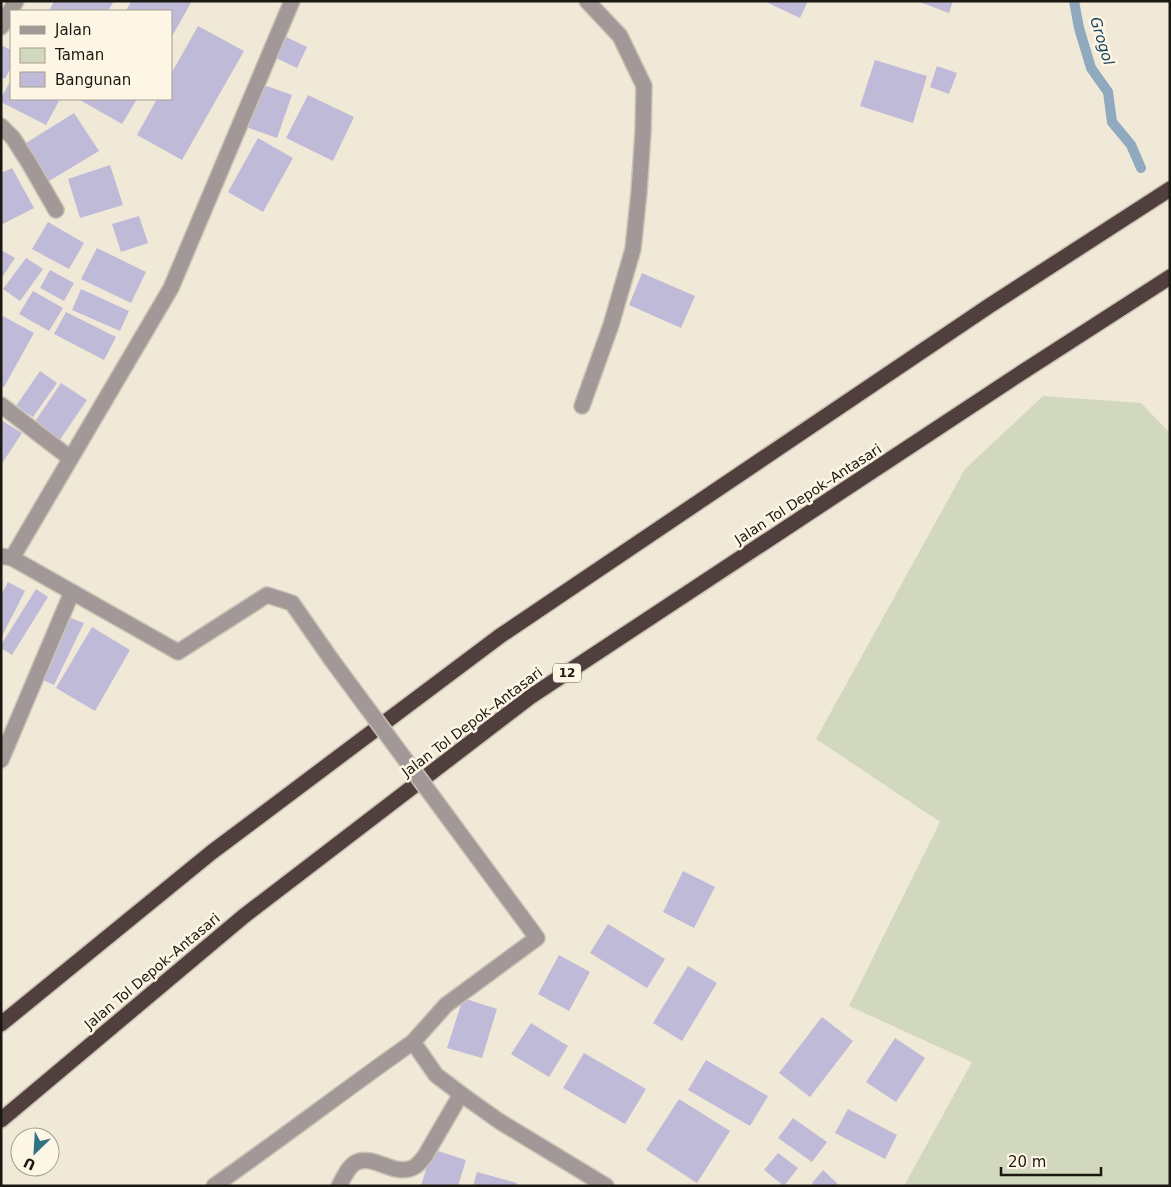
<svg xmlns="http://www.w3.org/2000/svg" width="1171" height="1187" viewBox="0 0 1171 1187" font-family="'DejaVu Sans',sans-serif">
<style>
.green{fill:#d2d8bd}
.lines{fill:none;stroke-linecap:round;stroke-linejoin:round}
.stream{stroke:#90a9bf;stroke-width:10}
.building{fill:#bfbad8}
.street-casing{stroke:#cac3b4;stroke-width:18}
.highway-casing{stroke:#cac3b4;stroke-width:18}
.street{stroke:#a29898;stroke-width:15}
.highway{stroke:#513f3e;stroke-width:15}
.street-bridge-casing{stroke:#cac3b4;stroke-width:18;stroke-linecap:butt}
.street-bridge{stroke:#a29898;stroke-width:15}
.labels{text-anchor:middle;stroke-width:5;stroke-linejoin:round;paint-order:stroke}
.shield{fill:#fef6e5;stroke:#5f5b51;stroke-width:1}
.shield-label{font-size:12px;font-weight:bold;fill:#1b1812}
.street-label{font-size:14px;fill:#1b1812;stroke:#fef6e5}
.water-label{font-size:15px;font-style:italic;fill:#164261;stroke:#fef6e5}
</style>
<rect width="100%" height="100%" fill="#f1e9d7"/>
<!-- green -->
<polygon class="green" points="1043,396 1141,403 1170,433 1170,1186 904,1186 972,1062 849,1006 940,822 816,739 965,469"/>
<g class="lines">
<!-- stream -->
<polyline class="stream" points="1074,1 1079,28 1091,68 1108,92 1112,122 1131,145 1141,168"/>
</g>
<!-- building -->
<g class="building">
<polygon points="54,1 114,1 108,11 49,11"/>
<polygon points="131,1 192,1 171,38 171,11 126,11"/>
<polygon points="764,1 808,1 800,18"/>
<polygon points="917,1 953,1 949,13"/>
<polygon points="198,26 244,51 182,160 137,135 157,99 171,99 171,74"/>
<polygon points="282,35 307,47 297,68 272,56"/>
<polygon points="1,45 11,50 11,67 5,79 1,77"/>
<polygon points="875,60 927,76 913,123 860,106"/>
<polygon points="937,66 957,73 949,94 930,87"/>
<polygon points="11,80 11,99 60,99 46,125 1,102 1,98"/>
<polygon points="261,84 292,95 277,138 246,127"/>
<polygon points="308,95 354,117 333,161 286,138"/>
<polygon points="78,99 137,99 122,124"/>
<polygon points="74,113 99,151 49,181 26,143"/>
<polygon points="258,138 293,158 263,212 228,192"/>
<polygon points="110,165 123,205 80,218 68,179"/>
<polygon points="12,168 34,208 1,225 1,173"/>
<polygon points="139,216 148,243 121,252 112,224"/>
<polygon points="48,222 84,243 69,269 32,249"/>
<polygon points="97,248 146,272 131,303 81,279"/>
<polygon points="1,250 15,258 1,279"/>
<polygon points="26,258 43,269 20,301 3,289"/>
<polygon points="50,270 74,283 64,301 40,288"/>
<polygon points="642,273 695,296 681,328 629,305"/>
<polygon points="81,289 129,311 120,331 72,310"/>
<polygon points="33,291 63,308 49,331 19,314"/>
<polygon points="66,312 116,337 104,360 54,334"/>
<polygon points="1,315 34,333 4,387 1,386"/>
<polygon points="40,371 57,383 33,417 16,406"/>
<polygon points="61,383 87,400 57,444 32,426"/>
<polygon points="1,420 22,433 1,465"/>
<polygon points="8,582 25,591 1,638 1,595"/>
<polygon points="36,589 48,597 12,655 1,648 1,645"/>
<polygon points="65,616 84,623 54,685 39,678"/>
<polygon points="92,627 130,650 95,711 56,688"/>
<polygon points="683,871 715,887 694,928 663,912"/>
<polygon points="608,924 665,959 647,988 590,953"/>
<polygon points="559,955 590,972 569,1011 538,994"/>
<polygon points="688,966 717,983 682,1041 653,1023"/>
<polygon points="463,998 497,1009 482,1058 447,1048"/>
<polygon points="822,1017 853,1041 810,1097 779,1073"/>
<polygon points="531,1023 568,1046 549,1077 511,1054"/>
<polygon points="895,1038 925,1058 896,1102 866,1082"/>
<polygon points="584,1053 646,1089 625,1124 563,1088"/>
<polygon points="706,1060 768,1096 750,1126 688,1090"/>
<polygon points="679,1099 730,1131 697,1183 646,1150"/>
<polygon points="848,1109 897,1135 885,1159 835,1133"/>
<polygon points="793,1118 827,1142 812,1162 778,1138"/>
<polygon points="432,1149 466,1160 458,1186 421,1186"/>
<polygon points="778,1153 798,1168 784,1186 764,1170"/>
<polygon points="823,1170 840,1186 815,1186 812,1183"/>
<polygon points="477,1172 517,1183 516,1186 473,1186"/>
</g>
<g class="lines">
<!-- street casing -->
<g class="street-casing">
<g id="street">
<polyline points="1,27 16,1"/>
<polyline points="1,126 13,138 29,163 56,210"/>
<polyline points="1,405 70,458"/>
<polyline points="582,406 611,325 633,249 639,192 643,132 644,86 620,36 587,1"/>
<polyline points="1,556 12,558 178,652 267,595 292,603 331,659"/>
<polyline points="12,558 171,288 292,1"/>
<polyline points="1,760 72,592"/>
<polyline points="529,927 537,938 446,1005 413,1042 436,1075 461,1094 499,1121 606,1186"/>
<path d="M214,1186C281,1139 346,1089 413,1042"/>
<path d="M339,1186C343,1179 348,1167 355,1163C374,1153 395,1178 414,1167C418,1165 422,1160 425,1156L461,1094"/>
</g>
</g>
<!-- highway casing -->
<g class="highway-casing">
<g id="highway">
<polyline points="1,1024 212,852 500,636 989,306 1170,189"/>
<polyline points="1,1120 244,916 530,697 1018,375 1170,277"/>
</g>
</g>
<!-- street -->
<use href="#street" class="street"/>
<!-- highway -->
<use href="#highway" class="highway"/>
<!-- street-bridge casing -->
<g class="street-bridge-casing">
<polyline id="street-bridge" points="331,659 529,927"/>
</g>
<!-- street-bridge -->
<use href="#street-bridge" class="street-bridge"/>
</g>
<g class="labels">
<!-- shield labels -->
<rect class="shield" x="553" y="663.5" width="28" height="19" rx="4"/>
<g class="shield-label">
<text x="567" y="677">12</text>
</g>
<!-- street labels -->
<g class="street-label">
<text transform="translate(808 494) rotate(-33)" y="5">Jalan Tol Depok–Antasari</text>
<text transform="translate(472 722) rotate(-37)" y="5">Jalan Tol Depok–Antasari</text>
<text transform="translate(152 971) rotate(-40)" y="5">Jalan Tol Depok–Antasari</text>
</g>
<!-- water labels -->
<g class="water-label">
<text transform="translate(1102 41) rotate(73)" y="5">Grogol</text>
</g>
</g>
<!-- border -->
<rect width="1171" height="1187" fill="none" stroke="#1b1812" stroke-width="5"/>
<!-- legend -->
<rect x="10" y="10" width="162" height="90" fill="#fef6e5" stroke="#a39d91"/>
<rect x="20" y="26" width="25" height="8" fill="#a29898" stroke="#a39d91"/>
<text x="55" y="35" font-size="15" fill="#1b1812">Jalan</text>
<rect x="20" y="48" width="25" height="15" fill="#d2d8bd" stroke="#a39d91"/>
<text x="55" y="60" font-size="15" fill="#1b1812">Taman</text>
<rect x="20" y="72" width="25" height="15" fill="#bfbad8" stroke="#a39d91"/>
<text x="55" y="85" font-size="15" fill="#1b1812">Bangunan</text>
<!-- north arrow -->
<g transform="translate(35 1152) rotate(205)"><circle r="24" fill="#fef6e5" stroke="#a39d91"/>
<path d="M0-4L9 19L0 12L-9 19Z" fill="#317385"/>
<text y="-8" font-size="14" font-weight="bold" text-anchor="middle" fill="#1b1812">U</text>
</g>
<!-- scale -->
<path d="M1001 1167v8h100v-8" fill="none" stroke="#1b1812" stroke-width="2.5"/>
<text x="1008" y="1167" font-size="15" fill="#1b1812" stroke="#fef6e5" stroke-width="4" paint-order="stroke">20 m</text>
</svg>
